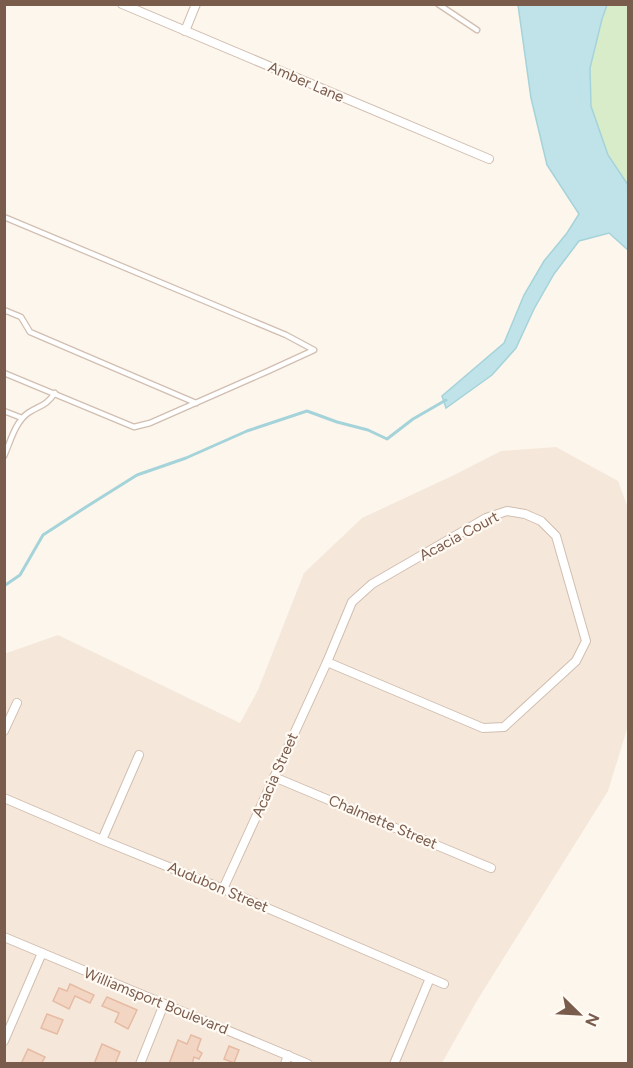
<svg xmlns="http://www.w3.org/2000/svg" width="633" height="1068" viewBox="0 0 633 1068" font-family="Figtree,sans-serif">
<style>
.residential{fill:#f5e8da}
.green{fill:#d8ecc9}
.water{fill:#bfe3e8;stroke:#a5d3da;stroke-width:1.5}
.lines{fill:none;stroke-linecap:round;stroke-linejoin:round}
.stream{stroke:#a5d3da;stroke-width:3}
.building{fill:#f3d5c3;stroke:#e6bba3;stroke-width:1.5}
.service-casing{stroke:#d1beb0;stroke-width:7}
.minor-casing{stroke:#d1beb0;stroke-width:10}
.service{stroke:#fff;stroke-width:4.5}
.minor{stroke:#fff;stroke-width:8}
.labels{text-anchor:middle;stroke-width:4.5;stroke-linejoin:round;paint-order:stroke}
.street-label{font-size:15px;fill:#7a5c4d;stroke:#fffaf3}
</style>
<rect width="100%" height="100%" fill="#fdf6ec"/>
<!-- residential -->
<polygon class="residential" points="556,447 618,481 628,508 628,726 608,791 478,999 442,1063 5,1063 4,654 58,635 240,723 258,690 304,573 362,518 452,476 501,451"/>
<!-- green -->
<polygon class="green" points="607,5 628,5 628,185 608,155 591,106 590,68 602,19"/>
<!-- water -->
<polygon class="water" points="518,5 607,5 602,19 590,68 591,106 608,155 628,185 628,250 609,233 579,241 554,274 534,309 516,348 492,375 446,408 442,396 504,343 524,295 544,261 567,233 579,214 547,165 531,98"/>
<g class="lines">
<!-- stream -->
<polyline class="stream" points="4,586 20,575 43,535 86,507 137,475 186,458 247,431 307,411 337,422 368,430 387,439 413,419 446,400"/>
</g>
<!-- building -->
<g class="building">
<polygon points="70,984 94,995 90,1003 75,996 69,1009 53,1001 59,988 67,991"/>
<polygon points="107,997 137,1010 128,1029 115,1022 119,1013 102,1006"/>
<polygon points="47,1014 63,1020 57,1034 41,1028"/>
<polygon points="191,1035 201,1039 197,1050 202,1053 199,1059 194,1057 192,1064 169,1064 178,1040 187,1044"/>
<polygon points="102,1044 120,1052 115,1064 94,1064"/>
<polygon points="229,1046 239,1050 234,1063 224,1059"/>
<polygon points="28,1049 45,1057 41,1064 21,1064"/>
</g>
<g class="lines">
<!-- service casing -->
<g class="service-casing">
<g id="service">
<polyline points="438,4 477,30"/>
<polyline points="4,217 286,335 314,350 266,372 150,423 134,427 4,373"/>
<polyline points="4,310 21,317 30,332 196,403"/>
<polyline points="4,411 22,418"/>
<path d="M4,456C10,443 15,422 28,413C40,405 45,407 55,393"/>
</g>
</g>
<!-- minor casing -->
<g class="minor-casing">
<g id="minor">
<polyline points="122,4 489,159"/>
<polyline points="185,31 196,4"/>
<polygon points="507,511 525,514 541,521 556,536 586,641 576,661 504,727 483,728 327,662 352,602 372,584 486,518"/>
<polyline points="4,731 17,703"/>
<polyline points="274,777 491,868"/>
<polyline points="4,798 102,840 223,889 444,984"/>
<polyline points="102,840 139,755"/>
<polyline points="223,889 327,662"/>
<polyline points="4,937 308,1064"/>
<polyline points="4,1041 42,953"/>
<polyline points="140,1064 164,1004"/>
<polyline points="285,1064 288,1055"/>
<polyline points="394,1064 430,978"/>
</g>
</g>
<!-- service -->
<use href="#service" class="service"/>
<!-- minor -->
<use href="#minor" class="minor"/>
</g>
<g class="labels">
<!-- street labels -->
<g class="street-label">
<text transform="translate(306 82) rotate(23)" y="5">Amber Lane</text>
<text transform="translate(459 536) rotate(-28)" y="5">Acacia Court</text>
<text transform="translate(275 775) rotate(-66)" y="5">Acacia Street</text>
<text transform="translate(383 822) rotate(23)" y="5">Chalmette Street</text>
<text transform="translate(218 887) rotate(23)" y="5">Audubon Street</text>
<text transform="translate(156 1001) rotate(22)" y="5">Williamsport Boulevard</text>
</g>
</g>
<!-- border -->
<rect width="633" height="1068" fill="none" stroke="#7a5c4d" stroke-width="12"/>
<!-- north arrow -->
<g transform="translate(579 1014) rotate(114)" stroke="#fffaf3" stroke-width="4.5" paint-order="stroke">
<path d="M0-4.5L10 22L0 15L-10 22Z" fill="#7a5c4d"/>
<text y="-9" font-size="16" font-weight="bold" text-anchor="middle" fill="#7a5c4d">N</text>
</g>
</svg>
